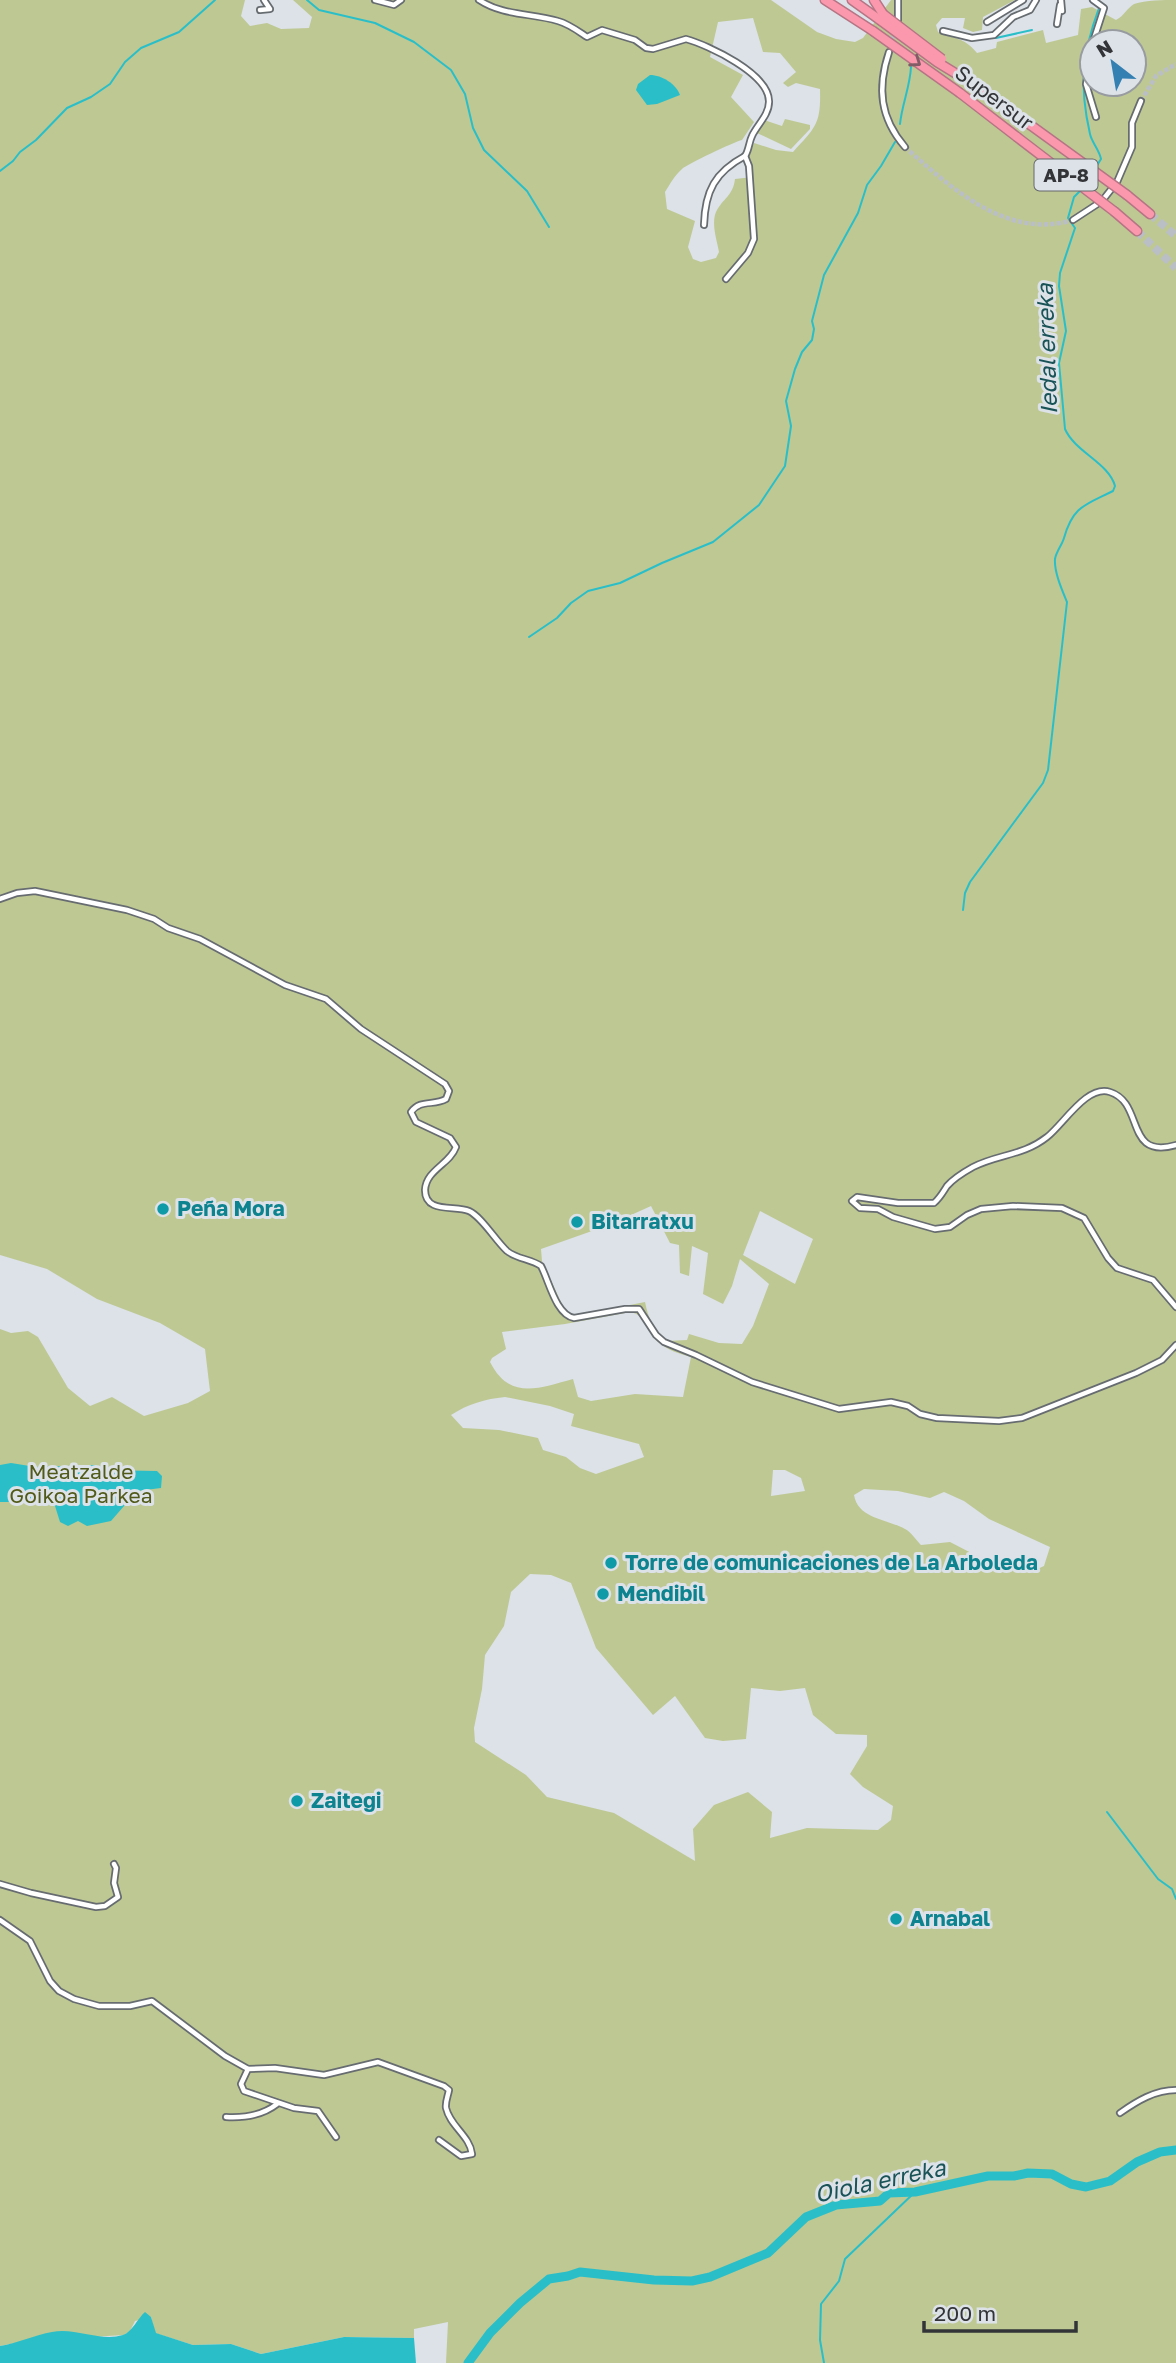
<svg xmlns="http://www.w3.org/2000/svg" width="1176" height="2363" viewBox="0 0 1176 2363" font-family="'Golos Text',sans-serif">
<style>
.green{fill:#bec893;fill-rule:evenodd}
.water{fill:#2abfc8}
.lines{fill:none;stroke-linecap:round;stroke-linejoin:round}
.stream{stroke:#2abfc8;stroke-width:2}
.river{stroke:#2abfc8;stroke-width:9}
.street-tunnel{stroke:#babfc5;stroke-width:4.5;stroke-dasharray:4.5 2;stroke-linecap:butt}
.highway-tunnel{stroke:#babfc5;stroke-width:8;stroke-dasharray:8 4;stroke-linecap:butt}
.street-casing{stroke:#676c71;stroke-width:8}
.highway-casing{stroke:#b57584;stroke-width:11}
.street{stroke:#fff;stroke-width:4.5}
.highway{stroke:#fb98ad;stroke-width:8}
.highway-bridge-casing{stroke:#b57584;stroke-width:11;stroke-linecap:butt}
.highway-bridge{stroke:#fb98ad;stroke-width:8}
.oneway{stroke:#825c66}
.culture-dot{fill:#0f9aa8;stroke:#dce2e8;stroke-width:2.5}
.labels{text-anchor:middle;stroke-width:6;stroke-linejoin:round;paint-order:stroke}
.shield{fill:#dce2e8;stroke:#65686c;stroke-width:2}
.shield-label{font-size:19px;font-weight:bold;fill:#323437}
.street-label{font-size:21px;fill:#323437;stroke:#dce2e8}
.culture-label{font-size:21px;font-weight:bold;fill:#0d838f;stroke:#dce2e8;text-anchor:start}
.park-label{font-size:21px;fill:#515a18;stroke:#dce2e8}
.water-label{font-size:23px;font-style:italic;fill:#195357;stroke:#dce2e8}
</style>
<rect width="100%" height="100%" fill="#dce2e8"/>
<!-- green -->
<g class="green">
<path d="M0,0H245L241,16L250,26L267,23L281,29L309,28L312,17L293,0H771L817,32L836,39L855,42L863,38L891,0H1015L983,17L982,30L973,32L963,28L965,18H942L936,25L938,32C955,40 963,36 977,53L996,48L997,42L1043,30L1046,43L1078,35L1081,9L1092,7L1116,20C1124,16 1127,8 1134,4C1146,0 1163,0 1176,0V2363H446L448,2322L414,2329V2338L344,2337L261,2354L231,2344L193,2345L155,2333L151,2317L135,2321L130,2331L124,2335L26,2341L0,2346V1329L11,1333L28,1331L38,1337L68,1388L90,1406L112,1397L144,1416L188,1403L210,1391L205,1349L160,1323L97,1299L47,1269L0,1255ZM753,18L763,52L780,53L796,72L783,83L788,87L796,83L820,89C821,124 816,127 793,152L776,150L754,143L749,157L753,166V177L735,179C733,196 723,198 716,212C711,224 717,240 719,252L716,258L701,262L693,259L688,247L695,221L667,209L665,192C670,184 675,175 682,169C687,164 734,142 742,140L754,122L731,97L743,75L710,57L718,22ZM1092,42H1134V84H1092ZM651,1206L670,1243L679,1245L680,1273L689,1276L692,1246L708,1253L703,1294L723,1304L732,1286L740,1259L769,1284L753,1326L742,1344L719,1343L689,1334L687,1340L667,1341C654,1331 648,1318 645,1302L575,1316L567,1315L542,1261L541,1249L609,1225ZM760,1211L813,1239L795,1284L743,1255ZM631,1312C647,1316 648,1332 658,1342C667,1350 680,1354 691,1357L683,1397L635,1394L591,1401L578,1397L573,1379C539,1388 510,1401 490,1362L492,1358L506,1349L502,1332L565,1324ZM505,1397L550,1406L574,1414L571,1426L639,1444L644,1457L596,1474L580,1468L566,1457L543,1450L538,1438L499,1430L463,1428L451,1415C468,1404 485,1399 505,1397ZM773,1470H785L801,1478L805,1491L771,1496ZM864,1489L898,1491L930,1498L944,1492L964,1501L989,1519L1050,1547L1044,1566L1031,1572L1005,1566L979,1557L950,1542L921,1545C916,1540 911,1532 905,1529C887,1519 858,1519 854,1495ZM530,1574L551,1575L571,1583L596,1648L653,1715L675,1696L705,1738L723,1741L746,1739L751,1688L780,1691L805,1688L813,1715L836,1734L867,1735V1746L850,1774L863,1787L893,1806L891,1820L878,1830L807,1828L770,1838L772,1812L748,1792L714,1805L693,1829L695,1861L614,1813L547,1797L526,1775L475,1742L474,1728L482,1689L485,1655L504,1626L511,1592Z"/>
<polygon points="785,119 810,125 810,129 791,149 757,133 764,120 782,126"/>
</g>
<!-- water -->
<g class="water">
<path d="M650,75C662,75 676,84 680,95L657,104L647,105L636,90L638,84Z"/>
<polygon points="11,1463 36,1467 97,1465 103,1470 157,1471 162,1476 161,1488 137,1491 111,1521 87,1526 78,1521 68,1526 60,1522 55,1506 41,1502 0,1502 0,1465"/>
<path d="M145,2312L151,2317L156,2333L193,2345L231,2344L261,2354L344,2337L414,2338L416,2363H0V2346C18,2343 35,2335 52,2332C75,2327 100,2342 123,2335C132,2332 138,2318 145,2312Z"/>
</g>
<g class="lines">
<!-- stream -->
<g class="stream">
<polyline points="307,0 319,10 375,23 414,42 451,70 465,94 473,128 484,150 527,191 549,227"/>
<polyline points="996,38 1032,30"/>
<path d="M900,124C902,104 910,87 911,67"/>
<path d="M1096,167L1101,159C1099,149 1092,143 1090,134C1079,86 1082,54 1099,8"/>
<polyline points="0,171 13,161 20,152 36,140 67,108 91,97 110,84 125,62 141,48 179,32 215,0"/>
<polyline points="1085,184 1091,174"/>
<polyline points="529,637 557,618 571,603 588,591 620,583 662,563 713,542 759,505 785,466 791,426 786,401 795,369 802,352 812,340 814,329 812,321 824,275 858,213 867,185 881,166 895,142"/>
<path d="M963,910L965,893L970,882L1043,783L1048,770L1067,602C1062,590 1054,572 1055,559C1056,552 1062,545 1064,538C1073,506 1085,505 1113,491L1115,486C1109,463 1075,452 1065,429L1059,363L1066,331L1059,286L1060,273L1075,228L1068,218L1074,197L1082,189"/>
<polyline points="1107,1812 1158,1879 1172,1889 1176,1899"/>
<polyline points="824,2363 820,2340 821,2304 839,2281 845,2259 915,2192"/>
</g>
<!-- river -->
<polyline class="river" points="468,2363 490,2333 520,2303 549,2279 568,2276 580,2272 654,2280 692,2281 710,2277 768,2253 806,2217 836,2205 880,2201 889,2193 915,2192 988,2176 1014,2176 1028,2173 1052,2174 1071,2184 1086,2187 1110,2181 1137,2162 1160,2152 1176,2150"/>
<!-- street-tunnel -->
<g class="street-tunnel">
<polyline points="889,52 895,29"/>
<polyline points="1141,101 1156,76 1176,64"/>
<path d="M905,147C951,188 1007,240 1073,220"/>
</g>
<!-- highway-tunnel -->
<g class="highway-tunnel">
<polyline points="1150,214 1176,236"/>
<polyline points="1137,231 1176,268"/>
</g>
<!-- street casing -->
<g class="street-casing">
<g id="street">
<polyline points="375,0 394,5 401,0"/>
<path d="M479,0C503,16 532,13 558,21C569,24 578,31 587,37L602,30L635,40L646,48L653,49L686,39C708,45 770,74 769,102C769,115 757,125 752,136C749,142 749,150 745,156C715,172 705,191 704,225"/>
<polyline points="1061,0 1062,11"/>
<polyline points="260,10 270,9 264,0"/>
<polyline points="898,20 898,0"/>
<polyline points="987,22 1023,0"/>
<polyline points="1057,24 1060,5"/>
<polyline points="943,31 972,38 994,35 1013,17 1030,10 1036,0"/>
<polyline points="1093,42 1104,8 1093,0"/>
<polyline points="1092,46 1086,84 1096,117"/>
<path d="M889,52C877,88 880,118 905,147"/>
<polyline points="1073,220 1102,201 1117,182 1132,147 1132,123 1141,101"/>
<polyline points="726,279 748,253 754,239 749,166 745,156"/>
<path d="M0,899L17,893L35,891L127,910L154,919L168,928L200,939L285,985L326,999L361,1029L445,1084L449,1091L446,1099C434,1106 420,1099 411,1112L416,1122L450,1138L456,1147C450,1164 426,1170 425,1190C425,1214 455,1205 469,1211C482,1217 495,1240 507,1251C517,1259 531,1259 541,1266C549,1281 556,1315 574,1318L625,1309H639L656,1335L664,1342L696,1355L752,1382L839,1409L891,1402L908,1406L920,1414L937,1418L999,1421L1022,1418L1136,1373L1162,1360L1176,1345"/>
<path d="M1176,1145C1124,1160 1145,1103 1110,1092C1087,1084 1063,1125 1047,1137C1023,1156 998,1154 973,1167C964,1172 954,1178 947,1186C943,1192 940,1198 934,1203H898L857,1197L852,1201L860,1208L878,1209L893,1217L935,1229L950,1227L967,1215L981,1209L1013,1206L1062,1208L1084,1218L1108,1258L1117,1268L1153,1280L1176,1307"/>
<polyline points="0,1884 31,1893 96,1907 105,1906 118,1897 114,1883 116,1868 114,1864"/>
<polyline points="0,1920 30,1941 50,1981 59,1991 74,1999 99,2006 130,2006 152,2001 225,2056 248,2069"/>
<path d="M1120,2113C1137,2101 1155,2090 1176,2090"/>
<path d="M226,2117C244,2118 263,2115 277,2104"/>
<path d="M336,2137L318,2111L294,2108L244,2091L241,2084L248,2069L275,2068L324,2075L378,2062L444,2086L449,2090C448,2096 445,2102 446,2108C450,2126 470,2136 472,2154L461,2156L439,2140"/>
</g>
</g>
<!-- highway casing -->
<g class="highway-casing">
<g id="highway">
<polyline points="825,0 873,31"/>
<polyline points="852,0 880,20"/>
<polyline points="874,0 883,14"/>
<polyline points="973,84 1029,124"/>
<polyline points="960,93 1017,137"/>
<polyline points="1127,195 1150,214"/>
<polyline points="1115,212 1137,231"/>
</g>
</g>
<!-- street -->
<use href="#street" class="street"/>
<!-- highway -->
<use href="#highway" class="highway"/>
<!-- highway-bridge casing -->
<g class="highway-bridge-casing">
<g id="highway-bridge">
<polyline points="883,14 942,59"/>
<polyline points="880,20 937,62 973,84"/>
<polyline points="873,31 960,93"/>
<polyline points="1029,124 1127,195"/>
<polyline points="1017,137 1115,212"/>
</g>
</g>
<!-- highway-bridge -->
<use href="#highway-bridge" class="highway-bridge"/>
</g>
<!-- one-way arrows -->
<defs><path id="oneway-chevron" d="M-2-3.5L2.5 0L-2 3.5" fill="none" stroke-width="1.6" stroke-linecap="round" stroke-linejoin="round" transform="scale(1.75)"/></defs>
<use class="oneway" href="#oneway-chevron" transform="translate(916 62) rotate(35)"/>
<!-- markers -->
<g class="culture-dot">
<circle cx="163" cy="1209" r="7"/>
<circle cx="577" cy="1222" r="7"/>
<circle cx="611" cy="1563" r="7"/>
<circle cx="603" cy="1594" r="7"/>
<circle cx="297" cy="1801" r="7"/>
<circle cx="896" cy="1919" r="7"/>
</g>
<g class="labels">
<!-- shield labels -->
<rect class="shield" x="1034.5" y="159.5" width="63" height="31" rx="5"/>
<g class="shield-label">
<text x="1066" y="182">AP-8</text>
</g>
<!-- street labels -->
<g class="street-label">
<text transform="translate(994 98) rotate(37)" y="7">Supersur</text>
</g>
<!-- culture labels -->
<g class="culture-label">
<text x="177" y="1216">Peña Mora</text>
<text x="591" y="1229">Bitarratxu</text>
<text x="625" y="1570">Torre de comunicaciones de La Arboleda</text>
<text x="617" y="1601">Mendibil</text>
<text x="311" y="1808">Zaitegi</text>
<text x="910" y="1926">Arnabal</text>
</g>
<!-- park labels -->
<g class="park-label">
<text x="81" y="1479">Meatzalde<tspan x="81" dy="24">Goikoa Parkea</tspan></text>
</g>
<!-- water labels -->
<g class="water-label">
<text transform="translate(1047 349) rotate(-92)" y="8">Iedal erreka</text>
<text transform="translate(880 2181) rotate(-12)" y="8">Oiola erreka</text>
</g>
</g>
<!-- north arrow -->
<g transform="translate(1113 63) rotate(329)"><circle r="33" fill="#dce2e8" stroke="#989ca1" stroke-width="2"/>
<path d="M0-5L12 26L0 18L-12 26Z" fill="#3580b3"/>
<text y="-10" font-size="19" font-weight="bold" text-anchor="middle" fill="#323437">N</text>
</g>
<!-- scale -->
<path d="M924 2321v10h152v-10" fill="none" stroke="#323437" stroke-width="3.5"/>
<text x="934" y="2321" font-size="21" fill="#323437" stroke="#dce2e8" stroke-width="5" paint-order="stroke">200 m</text>
</svg>
